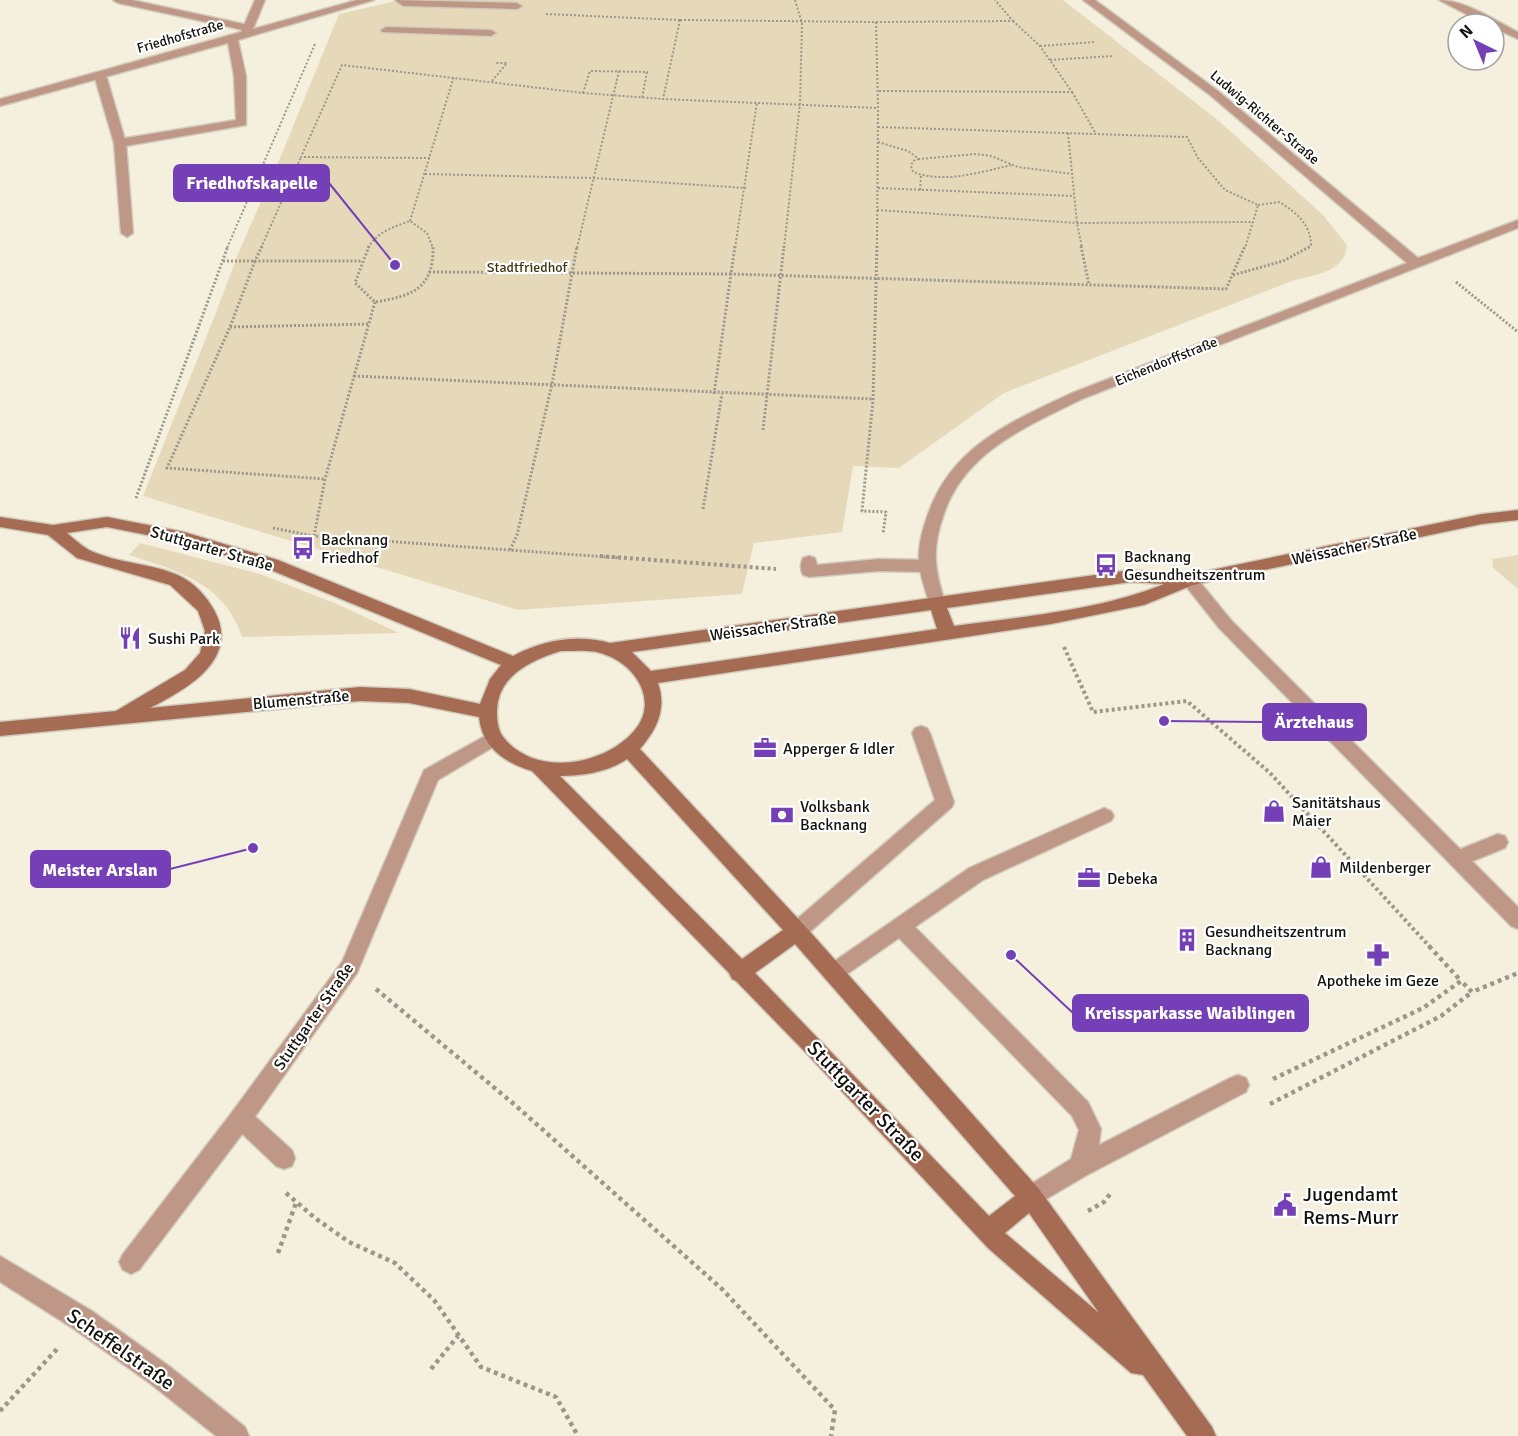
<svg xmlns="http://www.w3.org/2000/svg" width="1518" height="1436" viewBox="0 0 1518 1436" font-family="Signika,sans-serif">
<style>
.green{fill:#e6d9ba}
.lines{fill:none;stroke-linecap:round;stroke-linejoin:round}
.lane-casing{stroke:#d1cbbc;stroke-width:3}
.street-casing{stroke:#d1cbbc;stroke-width:3}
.secondary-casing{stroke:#d1cbbc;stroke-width:3}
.path-far3{stroke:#9b978a;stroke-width:2;stroke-dasharray:2 2;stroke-linecap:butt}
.path-far2{stroke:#9b978a;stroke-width:3;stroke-dasharray:2 2;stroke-linecap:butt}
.path-far1{stroke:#9b978a;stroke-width:4;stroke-dasharray:3 3;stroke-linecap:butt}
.path{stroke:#9b978a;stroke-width:4.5;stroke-dasharray:4 4;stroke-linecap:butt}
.lane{fill:#bf9786;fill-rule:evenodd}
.street{fill:#bf9786;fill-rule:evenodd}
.secondary{fill:#a56c53;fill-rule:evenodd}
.labels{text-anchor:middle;stroke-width:4.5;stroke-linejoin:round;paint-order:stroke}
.far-street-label{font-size:14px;fill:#13110c;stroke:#fff}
.far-park-label{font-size:14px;fill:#40330f;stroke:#fff}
.poi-label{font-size:16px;fill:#13110c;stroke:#fff;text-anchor:start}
.street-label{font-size:16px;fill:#13110c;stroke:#fff}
.near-street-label{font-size:20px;fill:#13110c;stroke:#fff}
.near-poi-label{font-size:20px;fill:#13110c;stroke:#fff;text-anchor:start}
.leader{fill:none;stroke:#7540b7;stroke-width:2}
.callout-dot{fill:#7540b7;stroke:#fff;stroke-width:2}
.callout{fill:#7540b7;stroke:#7540b7;stroke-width:2}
.callout-label{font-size:18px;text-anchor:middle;font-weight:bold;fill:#fff}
</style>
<rect width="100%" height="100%" fill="#f5efde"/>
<!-- green -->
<g class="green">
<path d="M400,0H1063L1219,121L1323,215L1347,245C1345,273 1315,274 1292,281L1004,393L899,468L853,466L842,532L754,543L742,594L518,610L143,496L215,315L238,254L283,151L339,14Z"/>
<path d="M140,543L260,574L337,604L399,633L242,637C225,584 179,571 129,555Z"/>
<polygon points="1518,555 1518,589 1493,568 1492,559"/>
</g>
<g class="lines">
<!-- lane casing -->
<g class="lane-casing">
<g id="lane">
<polygon points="113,0 132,0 248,25 253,28 248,31 118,3"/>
<polygon points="395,0 517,3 522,6 517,9 403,6"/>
<polygon points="386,27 491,30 496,33 491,36 382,32 381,30"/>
<polygon points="100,72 106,75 126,143 133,233 127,237 121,233 114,143 94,75"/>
<path d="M809,556L815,558L817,565L879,559L928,560L934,562L936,566L934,570L928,572L879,571L809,577L803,575C800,569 800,564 803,558Z"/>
<polygon points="921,726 927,728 930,733 954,802 952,807 804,937 797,940 790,937 787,931 790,925 935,800 912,733 915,728"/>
<polygon points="1104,808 1111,811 1114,816 1111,821 983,880 915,927 1088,1102 1101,1129 1099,1145 1230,1078 1238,1075 1246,1078 1249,1085 1246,1092 1087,1175 1031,1208 1023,1205 1019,1197 1023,1189 1071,1159 1079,1130 1072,1116 899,938 840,979 833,982 826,979 823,973 826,967 969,868"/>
<polygon points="1498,834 1505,836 1508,842 1505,848 1458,867 1451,865 1448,859 1451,853"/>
<polygon points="241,1108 249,1111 292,1150 295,1158 292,1166 284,1169 276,1166 233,1125 230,1118 233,1111"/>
</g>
</g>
<!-- street casing -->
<g class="street-casing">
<g id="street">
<polygon points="255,0 265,0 253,29 357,0 374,0 238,40 246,76 246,125 120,147 114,143 120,139 236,120 234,76 228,43 0,106 0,99 241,32"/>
<path d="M1083,0H1095L1218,91L1418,258L1518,220V228L1082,399C1026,427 963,452 943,517C938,531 935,547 936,562C937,576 941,589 945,602L943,606H931L929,602C925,589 920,576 919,562C918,547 922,531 927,517C950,447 1010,422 1072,393L1407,263L1210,95Z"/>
<path d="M1439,0C1465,0 1494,20 1518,32V39L1494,28V24H1485Z"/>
<polygon points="1189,574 1195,576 1231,620 1518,907 1518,929 1511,926 1219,628 1181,580 1183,576"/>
<polygon points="494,731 500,733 503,738 500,743 438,780 357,973 249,1125 139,1270 131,1274 123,1270 119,1262 123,1254 233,1111 342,962 424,770"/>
<polygon points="0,1256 92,1311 169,1366 245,1427 249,1436 216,1436 151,1384 74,1329 0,1282"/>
</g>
</g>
<!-- secondary casing -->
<g class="secondary-casing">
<path id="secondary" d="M1518,510V520L1482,524L1193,585L1144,605L1051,624L658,683C667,709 657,729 640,749L804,925L1039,1189L1212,1427L1216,1436H1187L1143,1375L1131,1373L988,1248L808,1055L736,981L732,979L729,973L532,771C505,763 482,747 479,717L409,703L360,701L0,736V722L116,711L185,670L200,653L205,631L198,611L170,585L77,558L48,535L0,527V517L53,525L107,517L184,532L278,560L513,656C543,640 577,634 610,643L1131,570L1187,575L1482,514ZM107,527L182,542L266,568L501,665L490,679L480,704L409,689L360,687L150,708C187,689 241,659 214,610C207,597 195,584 182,577C154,563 118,564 89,550C82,546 74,539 67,533ZM1131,582L1164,584C1102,610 1020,617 954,626L947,608ZM931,610L937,629L651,671L632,652ZM561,651C576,651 593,649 606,655C637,666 659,703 634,731C605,765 536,778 504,738C498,731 497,721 497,712C497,676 531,660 561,651ZM627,759L783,930L742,959L560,776C583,776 608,772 627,759ZM795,944L1015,1196L989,1216L755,973ZM1029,1213L1099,1313L1005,1233Z"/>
</g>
<!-- path-far3 -->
<g class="path-far3">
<polyline points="546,14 680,20"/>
<polygon points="680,20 876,22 878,108 663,99"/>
<polyline points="876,22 1013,21 995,0"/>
<polyline points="1040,46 1095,42"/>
<polyline points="1050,60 1112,56"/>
<polyline points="492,81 507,63 495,63"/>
<polyline points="879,91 1072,92 1040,46 1013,21"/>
<polyline points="1072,92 1096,134"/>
<polyline points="583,93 590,71 647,72 642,98"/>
<polyline points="878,127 1187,137 1198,158 1225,190 1258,205 1245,248"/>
<polyline points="1068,133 1077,223 1082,248"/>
<polyline points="878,142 908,151 919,159 976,154 991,156 1018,167 1072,174"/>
<polyline points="430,158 301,157 342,65 583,93 663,99"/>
<path d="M919,159L913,161L911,166L913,172C945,184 980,172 1012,165"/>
<polyline points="425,174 593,178 746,188"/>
<polyline points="878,188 1074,196"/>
<polyline points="920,190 921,176"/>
<path d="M1258,205L1279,202C1296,212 1311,224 1311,246L1308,248"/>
<polyline points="877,210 1077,223 1253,222"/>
<polyline points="410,221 454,76"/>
<polyline points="227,248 315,44"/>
<polyline points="261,248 301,157"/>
<path d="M368,248C377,232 393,227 410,221L427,233L433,248"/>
<polyline points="577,248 619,71"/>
<polyline points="735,248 757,102"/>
<polyline points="784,248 800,103 802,23 795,0"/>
<polyline points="877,248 878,108"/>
</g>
<!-- path-far2 -->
<g class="path-far2">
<polyline points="262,246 255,261 362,261"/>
<path d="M369,246L355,283L375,302C412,296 434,289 433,246"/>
<polyline points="877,246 873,400 862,511 886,512 883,534"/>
<polyline points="1081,246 1089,285"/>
<polyline points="223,261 255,261 230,327 167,468 325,479"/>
<polyline points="429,272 731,274 735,246"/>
<polyline points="1233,275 1283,261 1311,246"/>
<polyline points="1456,282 1518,332"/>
<polyline points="230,327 369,324"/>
<polyline points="354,376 873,399"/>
<polyline points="714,394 731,274 1226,289 1245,246"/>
<polyline points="763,430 784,246"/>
<polyline points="136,498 228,246"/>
<polyline points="703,509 722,394"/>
<polyline points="273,528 314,536 621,558"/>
<polyline points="314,536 325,479 375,302"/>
<polyline points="510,550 517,535 552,384 577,246"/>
</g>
<!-- path-far1 -->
<g class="path-far1">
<polyline points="600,556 776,569"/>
<polyline points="1064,647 1093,712 1187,701 1270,773 1430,947"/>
</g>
<!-- path -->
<g class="path">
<polyline points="1429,946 1461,981"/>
<polyline points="376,989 515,1105 722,1289 835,1410 831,1436"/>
<polyline points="1273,1079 1423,1008 1461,981 1472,992 1518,973"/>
<polyline points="1270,1104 1441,1016 1472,992"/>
<polyline points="286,1193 315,1218 349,1242 395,1263 434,1300 481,1367 556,1397 578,1436"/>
<polyline points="1088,1211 1104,1202 1110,1194"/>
<polyline points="278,1253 296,1203"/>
<polyline points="431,1369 458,1336"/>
<polyline points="0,1411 57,1349"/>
</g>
<!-- lane -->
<use href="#lane" class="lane"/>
<!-- street -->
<use href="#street" class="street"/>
<!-- secondary -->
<use href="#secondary" class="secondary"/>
</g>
<!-- icons -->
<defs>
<g id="bus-bare" transform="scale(1.8)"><path d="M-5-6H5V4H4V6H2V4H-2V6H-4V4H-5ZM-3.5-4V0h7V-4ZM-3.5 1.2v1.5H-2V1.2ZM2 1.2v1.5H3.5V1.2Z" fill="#7540b7" stroke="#fff" stroke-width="2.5" paint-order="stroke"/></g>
<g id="restaurant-bare" transform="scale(1.8)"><path d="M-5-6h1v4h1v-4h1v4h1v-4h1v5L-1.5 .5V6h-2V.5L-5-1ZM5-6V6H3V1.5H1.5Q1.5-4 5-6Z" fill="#7540b7" stroke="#fff" stroke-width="2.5" paint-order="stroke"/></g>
<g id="office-bare" transform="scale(1.8)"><path d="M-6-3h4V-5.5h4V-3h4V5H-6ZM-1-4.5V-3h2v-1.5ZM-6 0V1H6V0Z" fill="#7540b7" stroke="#fff" stroke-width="2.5" paint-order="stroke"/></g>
<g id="shop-bare" transform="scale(1.8)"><path d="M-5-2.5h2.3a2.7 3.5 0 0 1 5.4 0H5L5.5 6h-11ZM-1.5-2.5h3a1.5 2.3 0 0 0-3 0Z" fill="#7540b7" stroke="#fff" stroke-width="2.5" paint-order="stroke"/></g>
<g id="bank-bare" transform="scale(1.8)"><path d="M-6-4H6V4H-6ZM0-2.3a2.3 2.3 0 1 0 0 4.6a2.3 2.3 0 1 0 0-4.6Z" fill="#7540b7" stroke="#fff" stroke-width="2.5" paint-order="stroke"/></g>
<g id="building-bare" transform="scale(1.8)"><path d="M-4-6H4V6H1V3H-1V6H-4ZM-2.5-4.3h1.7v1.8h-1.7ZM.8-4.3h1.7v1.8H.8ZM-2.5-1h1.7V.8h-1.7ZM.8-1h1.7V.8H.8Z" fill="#7540b7" stroke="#fff" stroke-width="2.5" paint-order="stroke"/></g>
<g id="pharmacy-bare" transform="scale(1.8)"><path d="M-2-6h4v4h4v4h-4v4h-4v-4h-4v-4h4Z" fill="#7540b7" stroke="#fff" stroke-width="2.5" paint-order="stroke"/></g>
<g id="civic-bare" transform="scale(1.8)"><path d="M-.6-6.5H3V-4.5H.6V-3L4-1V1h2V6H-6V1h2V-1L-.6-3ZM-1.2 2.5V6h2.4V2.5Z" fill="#7540b7" stroke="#fff" stroke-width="2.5" paint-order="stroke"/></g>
</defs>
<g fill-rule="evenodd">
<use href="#bus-bare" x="303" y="548"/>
<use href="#bus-bare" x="1106" y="565"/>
<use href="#restaurant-bare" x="130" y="638"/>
<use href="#office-bare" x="765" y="748"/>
<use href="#shop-bare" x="1274" y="811"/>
<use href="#bank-bare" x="782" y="815"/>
<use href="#shop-bare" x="1321" y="867"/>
<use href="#office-bare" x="1089" y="878"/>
<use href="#building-bare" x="1187" y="940"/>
<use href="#pharmacy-bare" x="1378" y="955"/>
<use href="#civic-bare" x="1285" y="1205"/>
</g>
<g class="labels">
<!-- far-street labels -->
<g class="far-street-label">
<text transform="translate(180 36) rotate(-16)" y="5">Friedhofstraße</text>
<text transform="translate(1265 117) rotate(40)" y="5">Ludwig-Richter-Straße</text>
<text transform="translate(1166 361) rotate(-22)" y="5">Eichendorffstraße</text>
</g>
<!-- far-park labels -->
<g class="far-park-label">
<text x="527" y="272">Stadtfriedhof</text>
</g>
<!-- poi labels -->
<g class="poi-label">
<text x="321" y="545">Backnang<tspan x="321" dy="18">Friedhof</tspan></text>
<text x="1124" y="562">Backnang<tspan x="1124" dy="18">Gesundheitszentrum</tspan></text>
<text x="148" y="644">Sushi Park</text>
<text x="783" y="754">Apperger &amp; Idler</text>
<text x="1292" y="808">Sanitätshaus<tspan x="1292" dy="18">Maier</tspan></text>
<text x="800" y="812">Volksbank<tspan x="800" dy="18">Backnang</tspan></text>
<text x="1339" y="873">Mildenberger</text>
<text x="1107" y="884">Debeka</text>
<text x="1205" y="937">Gesundheitszentrum<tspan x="1205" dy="18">Backnang</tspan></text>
<text x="1378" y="986" text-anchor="middle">Apotheke im Geze</text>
</g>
<!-- street labels -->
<g class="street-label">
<text transform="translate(1354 546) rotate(-12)" y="6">Weissacher Straße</text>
<text transform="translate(212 548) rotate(16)" y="6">Stuttgarter Straße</text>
<text transform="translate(773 626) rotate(-8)" y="6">Weissacher Straße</text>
<text transform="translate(301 699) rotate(-5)" y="6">Blumenstraße</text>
<text transform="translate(313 1016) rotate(-55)" y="6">Stuttgarter Straße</text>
</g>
<!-- near-street labels -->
<g class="near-street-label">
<text transform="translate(866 1101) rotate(46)" y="7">Stuttgarter Straße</text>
<text transform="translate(121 1349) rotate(35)" y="7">Scheffelstraße</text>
</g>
<!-- near-poi labels -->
<g class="near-poi-label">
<text x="1303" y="1201">Jugendamt<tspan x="1303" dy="23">Rems-Murr</tspan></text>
</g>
</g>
<!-- callouts -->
<path class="leader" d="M395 265L329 183M1164 721L1263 722M253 848L170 869M1011 955L1073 1013"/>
<g class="callout-dot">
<circle cx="395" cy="265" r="6"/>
<circle cx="1164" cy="721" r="6"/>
<circle cx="253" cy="848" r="6"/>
<circle cx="1011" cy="955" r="6"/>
</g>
<g class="callout">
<rect x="174" y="165" width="155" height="36" rx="6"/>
<rect x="1263" y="704" width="103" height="36" rx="6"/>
<rect x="31" y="851" width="139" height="36" rx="6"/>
<rect x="1073" y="995" width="235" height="36" rx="6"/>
</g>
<g class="callout-label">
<text x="252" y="189">Friedhofskapelle</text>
<text x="1314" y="728">Ärztehaus</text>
<text x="100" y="876">Meister Arslan</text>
<text x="1190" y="1019">Kreissparkasse Waiblingen</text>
</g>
<!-- north arrow -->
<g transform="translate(1476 42) rotate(317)"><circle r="28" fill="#ffffff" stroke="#a1a09e" stroke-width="1.5"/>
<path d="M0-4.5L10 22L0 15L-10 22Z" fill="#7540b7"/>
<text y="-9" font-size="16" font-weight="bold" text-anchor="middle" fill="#13110c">N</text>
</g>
</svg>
